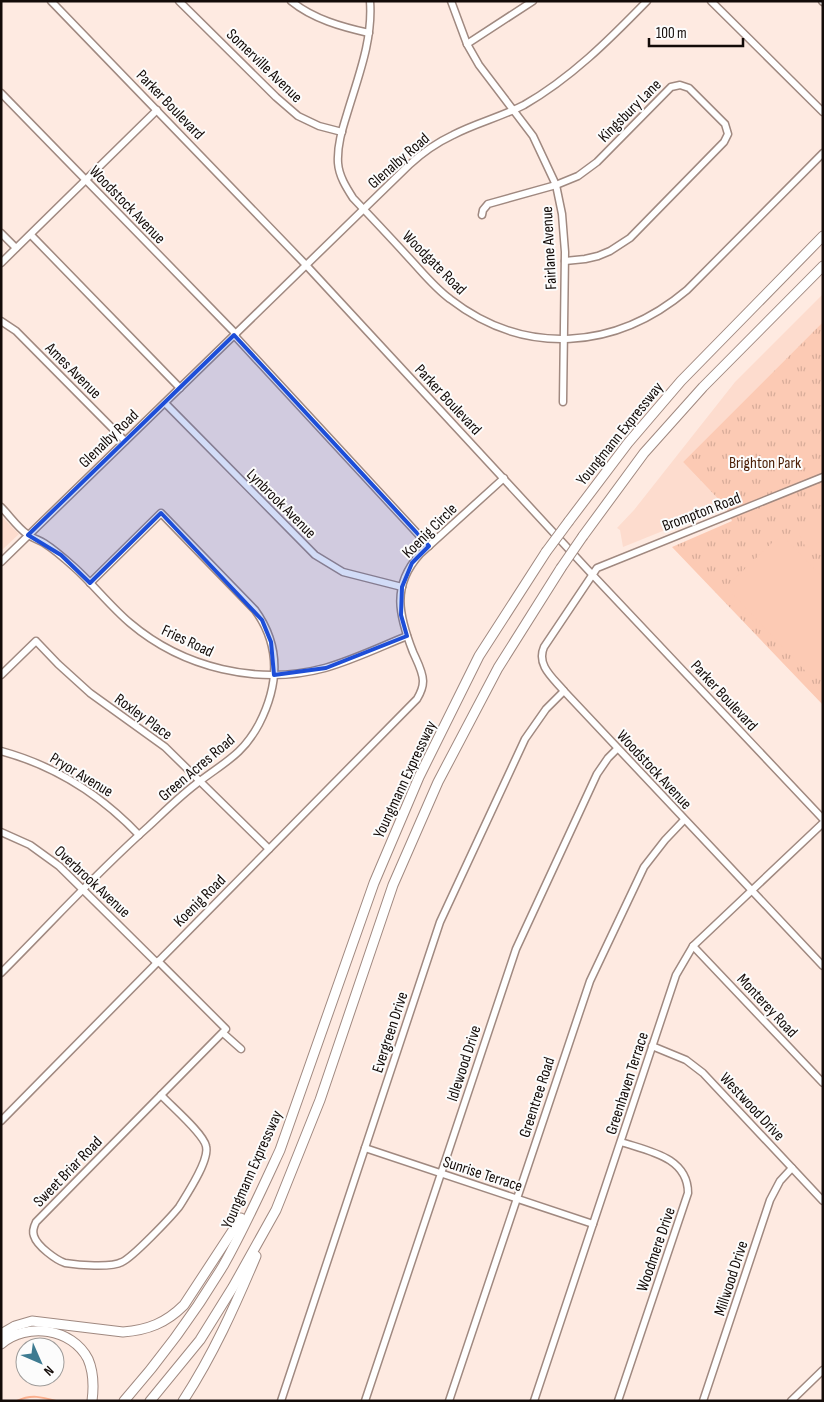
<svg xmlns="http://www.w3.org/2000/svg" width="824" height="1402" viewBox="0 0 824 1402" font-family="'Sofia Sans Condensed',sans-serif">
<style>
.built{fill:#fddcce}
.grass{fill:url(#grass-tufts)}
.pitch{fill:#fccab4}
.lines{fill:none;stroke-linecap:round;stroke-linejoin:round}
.stream{stroke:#fcb08f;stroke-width:2}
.minor-casing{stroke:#a08980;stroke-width:9}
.highway-casing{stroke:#a08980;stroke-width:11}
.minor{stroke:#fff;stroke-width:6}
.highway{stroke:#fff;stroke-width:9}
.highway-bridge-casing{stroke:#a08980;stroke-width:11;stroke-linecap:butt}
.highway-bridge{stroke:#fff;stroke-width:9}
.marked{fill:#1d4ed8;fill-opacity:0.2;stroke:#1d4ed8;stroke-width:4;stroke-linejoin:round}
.labels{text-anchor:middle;stroke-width:4;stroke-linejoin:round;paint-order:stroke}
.street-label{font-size:16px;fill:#130b08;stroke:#fcfcfc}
.park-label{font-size:16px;fill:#4b1d05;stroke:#fcfcfc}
</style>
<defs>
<pattern id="grass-tufts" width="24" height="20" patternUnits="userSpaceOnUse" patternTransform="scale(1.25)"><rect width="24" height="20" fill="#fccab4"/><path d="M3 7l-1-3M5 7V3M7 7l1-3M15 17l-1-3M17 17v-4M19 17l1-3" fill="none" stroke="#d7ac99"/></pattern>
</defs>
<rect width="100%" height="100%" fill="#feeae1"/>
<!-- built -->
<g class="built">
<polygon points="823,294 823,322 683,462 725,506 623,547 620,530 617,528 634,510 735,382"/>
<polygon points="1,516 19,534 1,551"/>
</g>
<!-- grass -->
<polygon class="grass" points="823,322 823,705 672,547 732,521 725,506 683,462"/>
<!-- pitch -->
<g class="pitch">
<polygon points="823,521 823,541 806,548 798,531"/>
<polygon points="784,537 823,578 823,670 813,679 726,587 775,540"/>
</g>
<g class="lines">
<!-- stream -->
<path class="stream" d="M17,1401C31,1394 42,1397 56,1401"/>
<!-- minor casing -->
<g class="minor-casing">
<g id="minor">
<polyline points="51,1 306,265 588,570 823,819"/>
<polyline points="179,1 276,97 298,116 319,126 342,132"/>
<path d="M291,1C313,19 342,27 369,33"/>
<path d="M370,1C373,40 358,77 347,114C342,130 337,146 338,163C339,176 346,187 353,198C372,218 391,238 410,259C423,273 435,288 450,299C525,357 616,350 687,290L823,153"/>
<polyline points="451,1 467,44 479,65 533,136 556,185 562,214 565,252 563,402"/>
<polyline points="711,1 823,112"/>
<polyline points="822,1 823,2"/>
<polyline points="467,44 533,1"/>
<polyline points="1,93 236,334"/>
<polyline points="482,215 483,210 488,204 556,185 578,176 597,162 671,87 680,85 689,88 725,124 728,134 724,142 630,238 610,251 598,256 585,259 565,261"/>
<polyline points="1,233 16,248"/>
<polyline points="31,235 180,388"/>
<polyline points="1,263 157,110"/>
<polyline points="1,321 16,331 125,441"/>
<polyline points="234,335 429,546"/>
<polyline points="165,403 315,555 343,572 402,587"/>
<path d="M823,477L597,568L544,647C536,665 553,678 564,691L823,966"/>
<path d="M1,507C9,515 18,528 27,534C32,538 39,540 44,543C55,550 64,558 74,567C93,584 110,606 130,623C183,668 258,686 325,668C353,660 380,647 407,636"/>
<path d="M1,562L409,165C422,153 436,143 453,135C476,123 501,117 524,105C571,78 609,40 647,1"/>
<polyline points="1,675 36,641 58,664 90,693 165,747 269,849"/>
<path d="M1,751C56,766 100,794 139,835"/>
<polyline points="1,832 30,845 59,866 157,963"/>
<polyline points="693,946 823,1083"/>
<polyline points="158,961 226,1029 161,1095"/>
<path d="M1,973C50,924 97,872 149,826C165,811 182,794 200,781C225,762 243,754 259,724C279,685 281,646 255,610L161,513L90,583"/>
<polyline points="223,1033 241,1049"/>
<polyline points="652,1046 686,1060 703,1073 823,1201"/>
<path d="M161,1095C171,1106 203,1133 206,1146C210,1160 187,1194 179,1207C171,1217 133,1257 122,1262C111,1268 78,1265 65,1263C56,1260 37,1246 34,1236C32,1231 34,1226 36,1222Z"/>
<path d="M1,1121L417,699C420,694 423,688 423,681C423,672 417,661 413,652C399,616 391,586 420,554L504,478"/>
<polyline points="365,1148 593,1224"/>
<polyline points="281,1401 440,922 525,739 546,709 564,691"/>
<polyline points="365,1401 516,949 597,774 608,758 617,749"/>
<polyline points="449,1401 590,981 644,867 665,840 684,820"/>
<polyline points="534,1401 676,975 693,946 823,823"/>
<path d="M618,1401L688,1193C688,1157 648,1151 621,1142"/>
<polyline points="703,1401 770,1200 780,1181 792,1168"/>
<polyline points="791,1401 823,1370"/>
</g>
</g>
<!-- highway casing -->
<g class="highway-casing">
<g id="highway">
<polyline points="569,521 628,443 681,381 823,236"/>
<polyline points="583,536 644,453 703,387 823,266"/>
<path d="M1,1334L15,1326L32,1321L123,1332C148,1330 166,1323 184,1305L241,1218"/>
<path d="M1,1344C27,1322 72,1328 88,1359C94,1373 94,1386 92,1401"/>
<path d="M124,1401C161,1359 194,1314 223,1266C244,1229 262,1189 280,1150L374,883L419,777L479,656L546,552"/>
<polyline points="150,1401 200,1340 233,1287 276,1210 320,1100 393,885 438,782 498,668 561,568"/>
<path d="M183,1401C213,1355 235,1306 256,1256"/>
</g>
</g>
<!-- minor -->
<use href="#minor" class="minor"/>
<!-- highway -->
<use href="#highway" class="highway"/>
<!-- highway-bridge casing -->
<g class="highway-bridge-casing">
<g id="highway-bridge">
<polyline points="546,552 569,521"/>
<polyline points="561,568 583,536"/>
</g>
</g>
<!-- highway-bridge -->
<use href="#highway-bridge" class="highway-bridge"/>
</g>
<!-- marked area -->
<path class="marked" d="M234,335L429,546L412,563L402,587L401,615L407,636L326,668L274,675L271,642L262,620L161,513L90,583L61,555L28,535Z"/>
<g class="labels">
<!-- street labels -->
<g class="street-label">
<text transform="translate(265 65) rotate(44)" y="6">Somerville Avenue</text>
<text transform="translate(171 104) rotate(46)" y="6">Parker Boulevard</text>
<text transform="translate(629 110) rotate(-45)" y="6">Kingsbury Lane</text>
<text transform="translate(398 160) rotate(-41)" y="6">Glenalby Road</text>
<text transform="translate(128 204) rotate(46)" y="6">Woodstock Avenue</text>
<text transform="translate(548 248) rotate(-93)" y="6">Fairlane Avenue</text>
<text transform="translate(435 262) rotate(45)" y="6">Woodgate Road</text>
<text transform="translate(74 370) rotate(45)" y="6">Ames Avenue</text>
<text transform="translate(449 399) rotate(47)" y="6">Parker Boulevard</text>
<text transform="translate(619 433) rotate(-51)" y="6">Youngmann Expressway</text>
<text transform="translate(108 438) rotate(-44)" y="6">Glenalby Road</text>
<text transform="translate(282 503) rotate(45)" y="6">Lynbrook Avenue</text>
<text transform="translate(701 511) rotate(-21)" y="6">Brompton Road</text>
<text transform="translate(429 530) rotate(-45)" y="6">Koenig Circle</text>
<text transform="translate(188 640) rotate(25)" y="6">Fries Road</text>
<text transform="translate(725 695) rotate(47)" y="6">Parker Boulevard</text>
<text transform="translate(144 716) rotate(36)" y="6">Roxley Place</text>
<text transform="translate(196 767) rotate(-40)" y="6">Green Acres Road</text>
<text transform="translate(655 769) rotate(47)" y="6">Woodstock Avenue</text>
<text transform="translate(82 774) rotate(31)" y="6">Pryor Avenue</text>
<text transform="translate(404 779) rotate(-65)" y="6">Youngmann Expressway</text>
<text transform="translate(93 881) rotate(43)" y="6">Overbrook Avenue</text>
<text transform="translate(199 900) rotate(-45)" y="6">Koenig Road</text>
<text transform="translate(768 1005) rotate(47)" y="6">Monterey Road</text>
<text transform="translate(389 1032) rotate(-72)" y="6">Evergreen Drive</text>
<text transform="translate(463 1063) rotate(-72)" y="6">Idlewood Drive</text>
<text transform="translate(626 1083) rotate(-72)" y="6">Greenhaven Terrace</text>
<text transform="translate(536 1097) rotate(-72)" y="6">Greentree Road</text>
<text transform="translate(753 1106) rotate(47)" y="6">Westwood Drive</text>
<text transform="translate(251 1169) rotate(-66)" y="6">Youngmann Expressway</text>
<text transform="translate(67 1171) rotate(-46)" y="6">Sweet Briar Road</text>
<text transform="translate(483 1173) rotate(18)" y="6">Sunrise Terrace</text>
<text transform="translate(655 1249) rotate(-71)" y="6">Woodmere Drive</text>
<text transform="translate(730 1278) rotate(-72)" y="6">Millwood Drive</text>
</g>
<!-- park labels -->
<g class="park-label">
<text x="765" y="468">Brighton Park</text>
</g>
</g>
<!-- border -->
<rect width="824" height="1402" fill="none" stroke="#130b08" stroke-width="5"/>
<!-- north arrow -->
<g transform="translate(40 1362) rotate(135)"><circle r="24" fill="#fcfcfc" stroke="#9f9c9a"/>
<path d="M0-4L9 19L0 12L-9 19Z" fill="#3e7b91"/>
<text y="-8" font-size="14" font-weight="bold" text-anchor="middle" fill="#130b08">N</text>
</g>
<!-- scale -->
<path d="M649 38v8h94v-8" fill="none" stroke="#130b08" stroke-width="2.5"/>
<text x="656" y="38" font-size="15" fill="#130b08" stroke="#fcfcfc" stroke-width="4" paint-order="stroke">100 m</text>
</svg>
